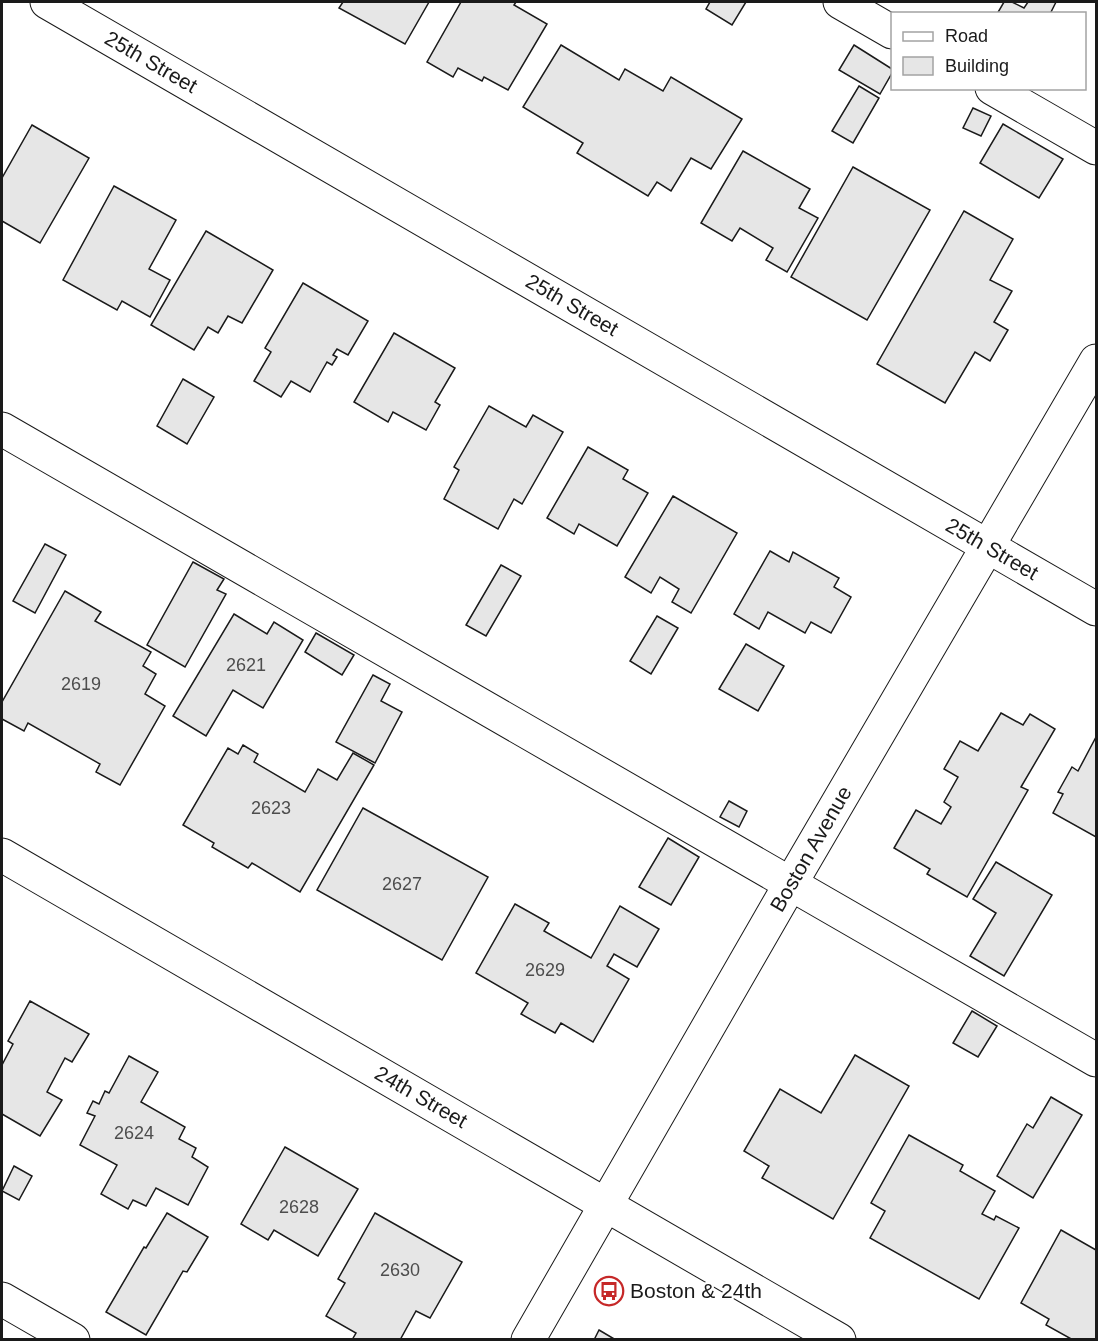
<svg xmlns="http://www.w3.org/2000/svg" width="1098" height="1341" viewBox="0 0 1098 1341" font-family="Arial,sans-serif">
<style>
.building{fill:#e6e6e6;stroke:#1a1a1a;stroke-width:1.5}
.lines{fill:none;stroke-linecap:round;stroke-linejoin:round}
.minor-casing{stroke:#1a1a1a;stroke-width:35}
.minor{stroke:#fff;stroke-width:33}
.labels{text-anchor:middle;stroke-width:4.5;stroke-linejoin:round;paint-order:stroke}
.number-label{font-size:18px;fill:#4d4d4d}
.street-label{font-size:21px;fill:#1a1a1a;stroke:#fff}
.poi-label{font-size:21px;fill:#1a1a1a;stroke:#fff;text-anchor:start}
</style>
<rect width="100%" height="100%" fill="#fff"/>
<!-- building -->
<g class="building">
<polygon points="343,2 429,2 405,44 339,8"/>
<polygon points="461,2 516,2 514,5 547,24 508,90 484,77 482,81 458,68 453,77 427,62"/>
<polygon points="710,2 746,2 732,25 706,9"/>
<polygon points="1004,2 1012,2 1024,8 1028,2 1056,2 1050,14 997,14"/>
<polygon points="561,45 619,80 625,69 663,91 671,77 742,119 711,169 691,158 671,191 657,182 648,196 577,153 583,143 523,107"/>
<polygon points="854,45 892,69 892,73 880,94 839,70"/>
<polygon points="859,86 879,98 853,143 832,131"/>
<polygon points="973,108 991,116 981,136 963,128"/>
<polygon points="1003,124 1063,159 1039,198 980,163"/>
<polygon points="32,125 89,158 40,243 2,221 2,178"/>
<polygon points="743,151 810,189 799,208 818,218 787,272 766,260 773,248 740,228 732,241 701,223"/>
<polygon points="853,167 930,210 867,320 791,277"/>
<polygon points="114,186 176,220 149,269 170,280 150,317 122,301 117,310 63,280"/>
<polygon points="964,211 1013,239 990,280 1012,291 994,322 1008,330 990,361 975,352 945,403 877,364"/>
<polygon points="206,231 273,270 242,323 228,316 218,333 208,327 194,350 151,325"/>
<polygon points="303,283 368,321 348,355 337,349 333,355 337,357 332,365 327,362 310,392 291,381 281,397 254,381 271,352 265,348"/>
<polygon points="394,333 455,368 435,402 440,405 426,430 393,412 388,422 354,402"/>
<polygon points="183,379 214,397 187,444 157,426"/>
<polygon points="489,406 526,427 533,415 563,432 522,504 514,499 498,529 444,499 459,470 454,467"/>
<polygon points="588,447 628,470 623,479 648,493 617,546 579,524 574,534 547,518"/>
<polygon points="673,496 737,533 691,613 672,602 679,589 660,577 651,593 625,577"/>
<polygon points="45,544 66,555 35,613 13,601"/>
<polygon points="770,551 789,562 793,552 839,578 834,587 851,597 831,633 811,622 805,633 768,612 759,629 734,614"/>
<polygon points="193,562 224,579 217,590 226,594 185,667 147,645"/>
<polygon points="501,565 521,576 486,636 466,625"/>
<polygon points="65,591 101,612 95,621 151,652 143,666 156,674 145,694 165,706 120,785 96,772 100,764 28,723 24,731 2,719 2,702"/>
<polygon points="234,614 267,634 274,622 303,640 263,708 233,690 206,736 173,716"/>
<polygon points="657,616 678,628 651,674 630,661"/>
<polygon points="316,633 354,655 342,675 305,652"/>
<polygon points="746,644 784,666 758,711 719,689"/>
<polygon points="373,675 390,684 381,701 402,712 375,763 336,742"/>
<polygon points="1001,713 1023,725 1030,714 1055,729 1021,787 1028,790 967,897 927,874 930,869 894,848 916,810 941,824 951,807 944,802 958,777 944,769 960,741 978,751"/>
<polygon points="1096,737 1096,837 1053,813 1063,794 1058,792 1072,767 1078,771"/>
<polygon points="243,745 258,754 254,762 305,792 318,769 337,780 353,753 374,765 300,892 252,863 248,868 212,847 214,843 183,825 228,748 238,754"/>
<polygon points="729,801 747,811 739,827 720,817"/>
<polygon points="363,808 488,877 442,960 317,890"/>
<polygon points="668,838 699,857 671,905 639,887"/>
<polygon points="996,862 1052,895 1004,976 970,956 996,913 973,899"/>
<polygon points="515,904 549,923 544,931 591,958 620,906 659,929 637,967 614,954 607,966 629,979 593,1042 561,1023 555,1033 521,1014 528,1003 476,973"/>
<polygon points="30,1001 89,1034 72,1062 65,1058 47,1092 62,1100 40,1136 2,1114 2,1065 13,1044 8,1041"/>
<polygon points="972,1011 997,1026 978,1057 953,1043"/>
<polygon points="855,1055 909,1086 833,1219 762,1178 769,1166 744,1151 780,1089 821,1113"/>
<polygon points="129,1056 158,1072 141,1102 185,1127 179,1139 196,1148 192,1157 208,1167 188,1205 156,1188 146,1206 133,1200 128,1209 101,1194 117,1165 80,1145 95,1116 87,1113 93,1101 99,1104 105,1091 109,1093"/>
<polygon points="1051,1097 1082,1115 1033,1198 997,1176 1027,1124 1033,1128"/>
<polygon points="909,1135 963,1165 960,1171 995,1191 982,1214 994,1220 996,1216 1019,1228 979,1299 870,1238 885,1211 871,1203"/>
<polygon points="285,1147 358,1189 318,1256 274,1230 268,1240 241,1224"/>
<polygon points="14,1166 32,1176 19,1200 2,1191"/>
<polygon points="167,1213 208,1237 187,1272 183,1271 146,1335 106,1312 144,1247 146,1248"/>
<polygon points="375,1213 462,1262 430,1318 416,1311 400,1340 352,1340 356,1333 326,1316 345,1283 338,1279"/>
<polygon points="1061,1230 1096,1250 1096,1340 1073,1340 1046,1325 1049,1319 1021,1303"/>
<polygon points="599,1330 616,1340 594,1340"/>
</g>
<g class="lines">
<!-- minor casing -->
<g class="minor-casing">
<g id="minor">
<polyline points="47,2 1096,609"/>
<polyline points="840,2 892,32"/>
<polyline points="992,88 1096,148"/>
<polyline points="2,429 1096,1060"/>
<polyline points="2,855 839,1340"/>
<polyline points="2,1299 73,1340"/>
<polyline points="528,1340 791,883 1096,361"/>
</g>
</g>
<!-- minor -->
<use href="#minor" class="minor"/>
</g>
<!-- icons -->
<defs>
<g id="bus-ring" transform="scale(1.5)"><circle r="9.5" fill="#fff" stroke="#c62828" stroke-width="1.5"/><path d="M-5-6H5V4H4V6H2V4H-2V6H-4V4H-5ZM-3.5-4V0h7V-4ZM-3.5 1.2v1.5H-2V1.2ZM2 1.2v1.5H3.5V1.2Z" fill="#c62828"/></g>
</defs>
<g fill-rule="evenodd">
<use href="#bus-ring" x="609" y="1291"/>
</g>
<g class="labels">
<!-- number labels -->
<g class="number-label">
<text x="246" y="671">2621</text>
<text x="81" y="690">2619</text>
<text x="271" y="814">2623</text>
<text x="402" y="890">2627</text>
<text x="545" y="976">2629</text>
<text x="134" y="1139">2624</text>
<text x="299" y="1213">2628</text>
<text x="400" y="1276">2630</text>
</g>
<!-- street labels -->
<g class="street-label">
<text transform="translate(151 62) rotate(30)" y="7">25th Street</text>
<text transform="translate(572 305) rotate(30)" y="7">25th Street</text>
<text transform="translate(992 549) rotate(30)" y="7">25th Street</text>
<text transform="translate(811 849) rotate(-60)" y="7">Boston Avenue</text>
<text transform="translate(421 1097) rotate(30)" y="7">24th Street</text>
</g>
<!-- poi labels -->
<g class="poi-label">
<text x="630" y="1298">Boston &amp; 24th</text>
</g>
</g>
<!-- border -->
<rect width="1098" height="1341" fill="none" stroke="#1a1a1a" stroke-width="6"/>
<!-- legend -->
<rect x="891" y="12" width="195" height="78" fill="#ffffff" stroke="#a3a3a3" stroke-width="1.5"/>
<rect x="903" y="32" width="30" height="9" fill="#ffffff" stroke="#a3a3a3" stroke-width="1.5"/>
<text x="945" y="42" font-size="18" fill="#1a1a1a">Road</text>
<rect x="903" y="57" width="30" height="18" fill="#e6e6e6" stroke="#a3a3a3" stroke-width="1.5"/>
<text x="945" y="72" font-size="18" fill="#1a1a1a">Building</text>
</svg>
